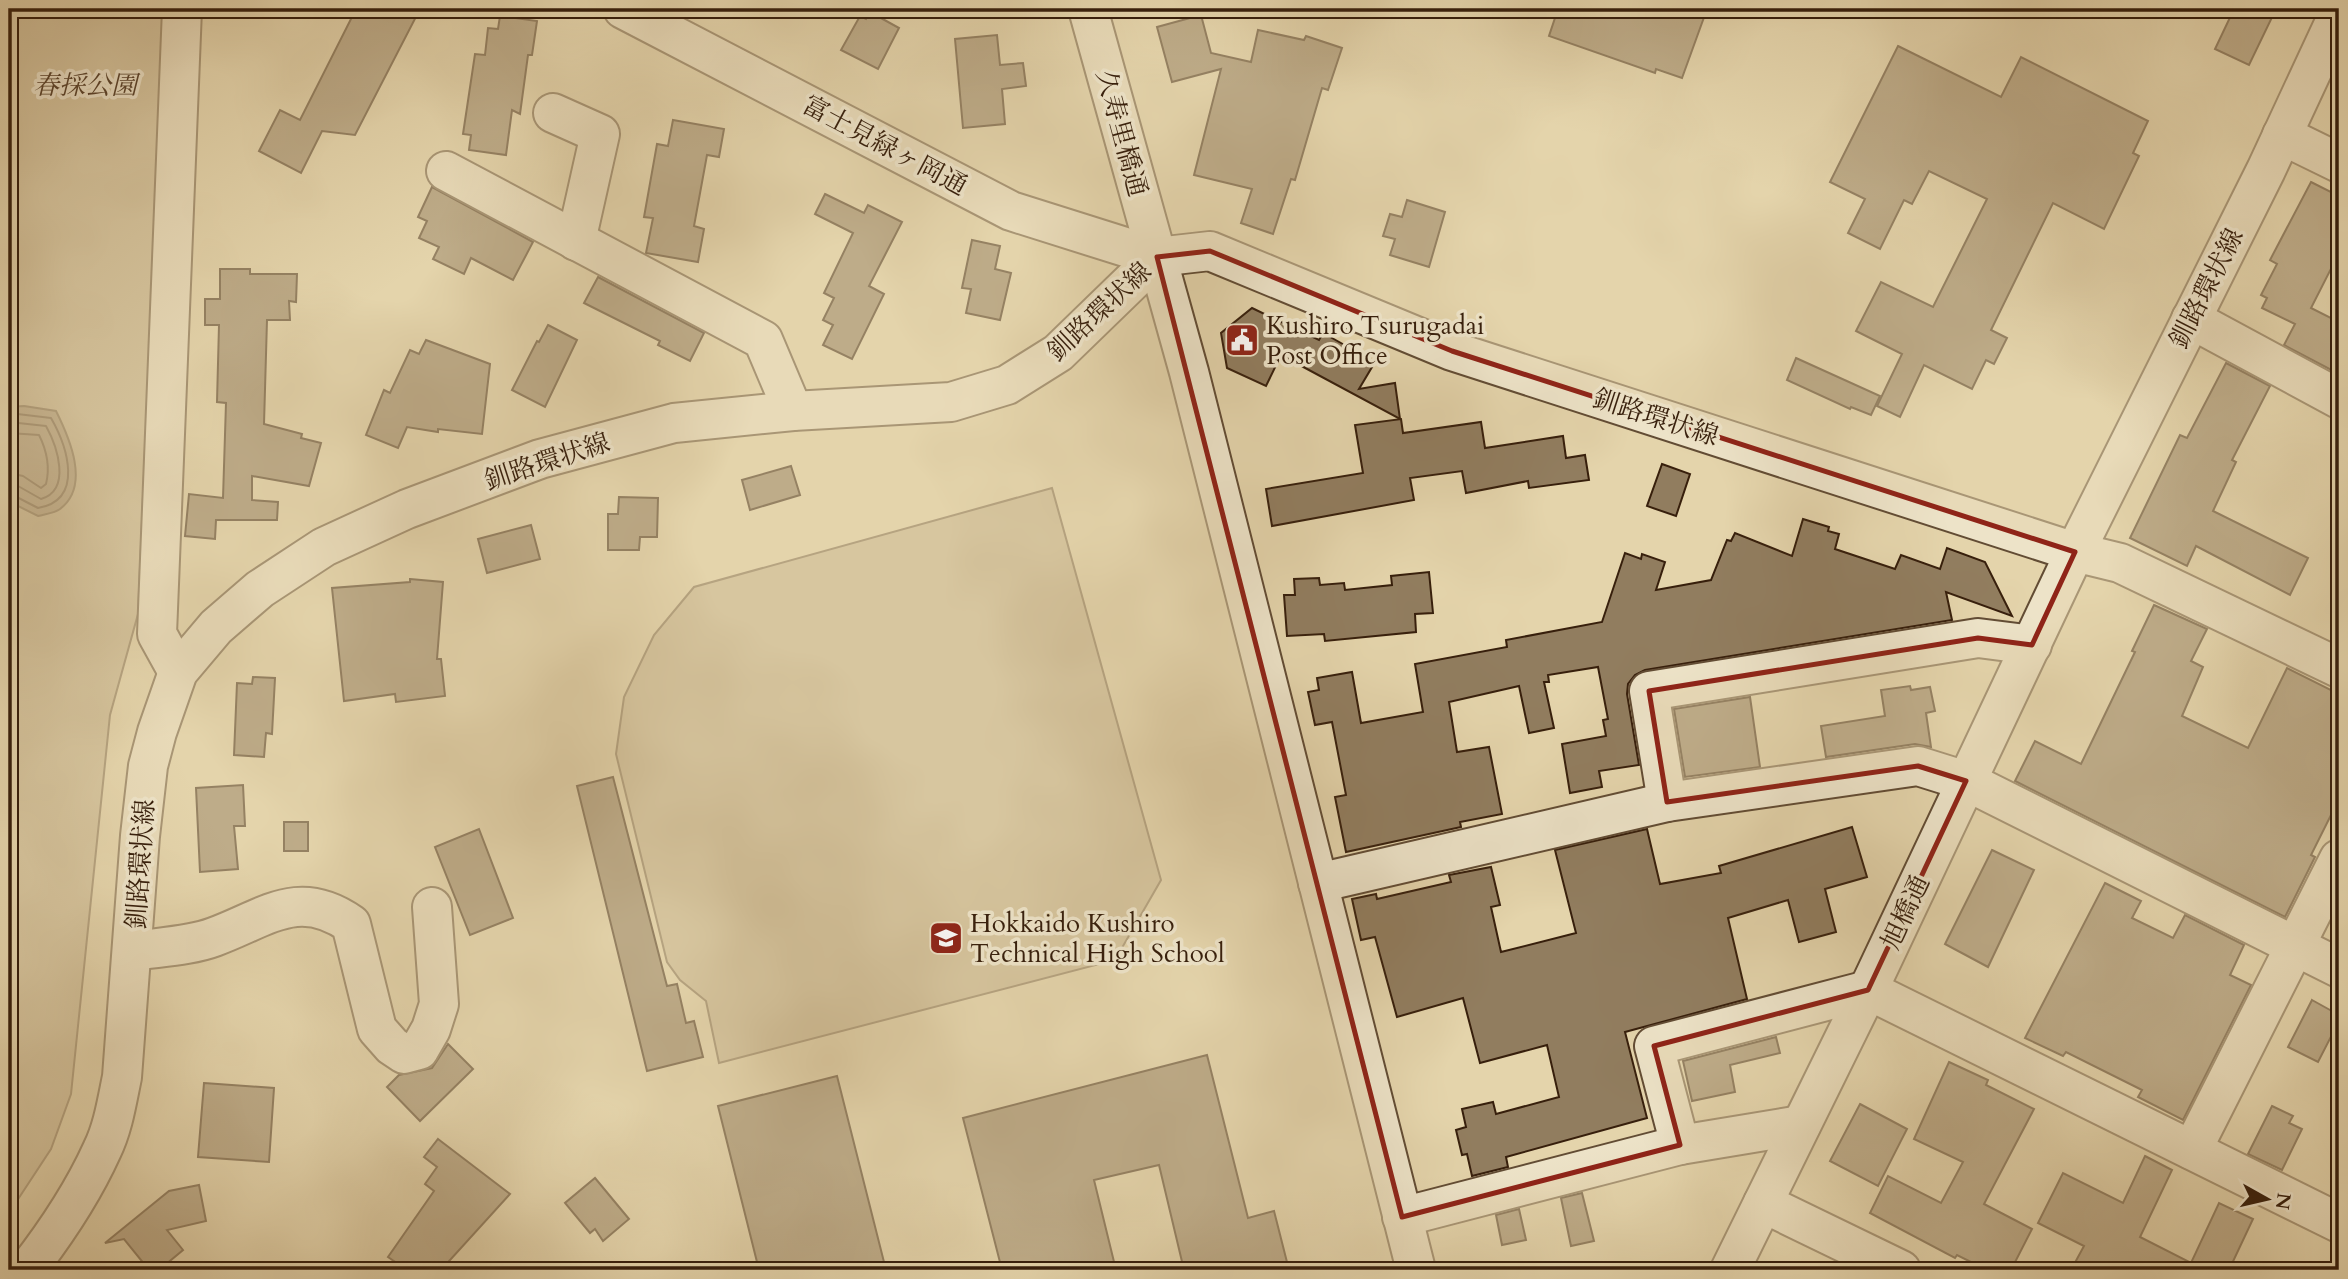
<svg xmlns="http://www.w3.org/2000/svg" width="2348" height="1279" viewBox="0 0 2348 1279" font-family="Cardo,'Noto Serif JP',serif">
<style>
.green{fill:#c7b590;stroke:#7f6a4e;stroke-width:2}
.water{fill:#a99675;stroke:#7b664b;stroke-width:2}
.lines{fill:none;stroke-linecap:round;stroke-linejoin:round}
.shore{stroke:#705a40;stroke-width:2}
.building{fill:#917d5f;stroke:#371f0c;stroke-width:2}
.minor-casing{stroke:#624c34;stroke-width:42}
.minor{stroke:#ede3c8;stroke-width:38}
.marked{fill:none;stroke:#8f2418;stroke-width:5;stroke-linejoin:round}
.labels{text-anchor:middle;stroke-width:7;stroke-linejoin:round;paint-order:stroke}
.park-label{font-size:26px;font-style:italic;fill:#5b442d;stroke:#ede3c8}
.street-label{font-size:26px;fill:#371f0c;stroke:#ede3c8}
.poi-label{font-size:26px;fill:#371f0c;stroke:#ede3c8;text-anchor:start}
</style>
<rect width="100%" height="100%" fill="#e4d4ab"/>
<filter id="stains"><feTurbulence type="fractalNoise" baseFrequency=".00286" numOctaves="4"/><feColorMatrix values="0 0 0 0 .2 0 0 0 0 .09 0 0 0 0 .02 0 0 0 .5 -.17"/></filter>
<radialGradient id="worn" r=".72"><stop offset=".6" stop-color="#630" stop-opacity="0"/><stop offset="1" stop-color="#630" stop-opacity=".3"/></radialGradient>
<!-- green -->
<g class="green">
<polygon points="9,9 164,9 138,614 110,715 71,1094 51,1149 9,1213"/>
<polygon points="1052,488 1161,880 1115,960 719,1063 706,1001 680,980 667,962 616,754 624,697 654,635 694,587"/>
</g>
<!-- water -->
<path class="water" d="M24,406L56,411C69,437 91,486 60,509C55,513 45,514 38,516L16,505L9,497V407Z"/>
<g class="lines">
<!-- shore -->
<g class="shore">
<path d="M9,413L51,418C67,446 85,500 38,508L9,493"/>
<path d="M9,422L46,426C57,446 72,490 41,499L18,486L9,484"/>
<path d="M9,433L39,435C47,451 50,468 46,484L41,488L23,476L9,473"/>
</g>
</g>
<!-- building -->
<g class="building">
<polygon points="356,9 420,9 355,135 322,131 301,173 259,151 280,110 300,120"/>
<polygon points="1558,9 1707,9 1682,78 1656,69 1655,73 1549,36"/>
<polygon points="2234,9 2276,9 2249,65 2215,49"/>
<polygon points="870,12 899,28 878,69 841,50 860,16 866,19"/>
<polygon points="1201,15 1211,53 1251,62 1258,30 1304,40 1306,36 1342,48 1328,90 1322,88 1295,180 1291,179 1273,234 1241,223 1252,189 1194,175 1221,69 1172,82 1157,27"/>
<polygon points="500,16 537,21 532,55 528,55 520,114 512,110 506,155 469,150 471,135 463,134 475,54 485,55 488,28 498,29"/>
<polygon points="997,35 1000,65 1023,63 1026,86 1002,89 1005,124 963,128 955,39"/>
<polygon points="1898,46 2001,97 2021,57 2148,121 2133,153 2139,156 2104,229 2053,203 1991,330 2007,338 1994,364 1986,360 1972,389 1924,365 1900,417 1877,406 1902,354 1856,331 1881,282 1933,307 1987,199 1929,171 1912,204 1904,200 1880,249 1848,233 1865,199 1830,182"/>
<polygon points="673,120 724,129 719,157 707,155 694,226 704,229 698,262 646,253 653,218 644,217 657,144 668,146"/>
<polygon points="2311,182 2339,196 2339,253 2311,308 2339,322 2339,374 2284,345 2295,324 2262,308 2267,298 2261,295 2277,264 2270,260"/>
<polygon points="432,187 533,242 513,280 471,258 464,274 433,259 439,247 419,238 427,221 418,217"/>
<polygon points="825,194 864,213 868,205 902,222 869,286 884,294 852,359 823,345 833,325 823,320 834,298 824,293 853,233 815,214"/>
<polygon points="1407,200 1445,212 1429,267 1390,255 1395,239 1383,236 1390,214 1402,217"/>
<polygon points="972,240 1000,246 995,269 1011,273 1000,320 966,313 971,289 962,288"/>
<polygon points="220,269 250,269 250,274 297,274 296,302 289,301 290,320 267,320 264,424 302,434 301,438 321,443 309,486 252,476 252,500 278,502 277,520 216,520 215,539 185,536 189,494 223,498 226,403 217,402 219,325 205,325 205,299 220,299"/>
<polygon points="598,277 704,333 690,361 658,345 660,341 584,303"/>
<polygon points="1252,308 1319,340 1323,333 1375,362 1359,389 1395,383 1400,419 1281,355 1266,386 1227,368 1221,333"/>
<polygon points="548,325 577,340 545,407 512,390 537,341 539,342"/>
<polygon points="426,340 490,364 482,434 438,429 438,432 407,427 398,448 366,435 384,390 390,393 410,350 419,354"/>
<polygon points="1796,358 1880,396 1871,415 1851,407 1850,409 1787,380"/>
<polygon points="2226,363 2270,386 2232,460 2236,462 2213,511 2308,558 2290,595 2196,546 2187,566 2130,538 2180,435 2187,438"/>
<polygon points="1401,419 1403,433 1481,422 1485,448 1563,436 1566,458 1585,455 1589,480 1529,488 1528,481 1466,493 1462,471 1410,478 1414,500 1272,526 1266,489 1363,473 1355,425"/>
<polygon points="1662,464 1690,474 1676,516 1647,506"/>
<polygon points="791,466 800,495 750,510 742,480"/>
<polygon points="619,497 658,498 657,537 640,537 639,550 608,550 608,514 618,514"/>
<polygon points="1803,519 1829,527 1828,531 1839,534 1835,549 1895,569 1901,555 1940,569 1947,548 1985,562 2012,616 1946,592 1952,620 1645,670 1635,675 1628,684 1627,694 1639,765 1599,771 1602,787 1570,793 1562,744 1606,736 1603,720 1608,719 1598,667 1548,675 1549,682 1544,682 1554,728 1529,733 1519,686 1449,702 1457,752 1489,747 1502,814 1460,822 1461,827 1346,852 1335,797 1346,795 1332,722 1315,725 1308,692 1319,690 1317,678 1352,672 1361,723 1423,712 1415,664 1507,647 1506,640 1602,622 1625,553 1641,559 1642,554 1665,562 1656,590 1711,580 1727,540 1731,541 1735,533 1792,556"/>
<polygon points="531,525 540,559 487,573 478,539"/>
<polygon points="1429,572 1433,613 1415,614 1416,632 1325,641 1324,634 1287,636 1284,595 1295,595 1294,579 1319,578 1320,585 1344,583 1345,590 1392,585 1391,576"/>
<polygon points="410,579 443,582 437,659 441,659 445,696 396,702 395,694 344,701 332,588 410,582"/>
<polygon points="2154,605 2207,629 2191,661 2203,667 2182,716 2248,748 2287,668 2339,694 2339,799 2311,855 2315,857 2285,917 2015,781 2035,741 2081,764 2135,652 2132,651"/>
<polygon points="253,677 275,678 272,734 266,733 264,757 234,755 237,683 252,684"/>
<polygon points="1910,686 1911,690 1930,687 1935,711 1926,713 1931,747 1915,744 1826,757 1821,726 1885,716 1881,690"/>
<polygon points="1750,697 1760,767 1685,777 1674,709"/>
<polygon points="613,777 667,986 677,984 686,1023 694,1021 703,1057 647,1071 577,786"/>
<polygon points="243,785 245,826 234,826 238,869 200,872 196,788"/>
<rect x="284" y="822" width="24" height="29"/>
<polygon points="1852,827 1867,877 1825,889 1836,932 1799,942 1788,900 1728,918 1747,999 1625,1032 1647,1118 1506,1157 1508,1167 1472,1176 1467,1154 1462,1155 1456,1130 1466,1127 1462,1109 1493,1102 1496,1114 1559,1097 1547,1045 1480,1063 1463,998 1397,1017 1375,937 1361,940 1352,899 1376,894 1377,899 1451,882 1449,875 1491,867 1500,905 1491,907 1501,952 1576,933 1555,850 1647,829 1660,884 1721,873 1719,866"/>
<polygon points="479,829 513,918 470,935 435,847"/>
<polygon points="1992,850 2034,870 1988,967 1945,944"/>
<polygon points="2105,883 2141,901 2132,918 2173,938 2185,915 2244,945 2230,975 2251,985 2183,1120 2138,1097 2142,1090 2066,1052 2063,1056 2025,1038"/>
<polygon points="2312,1000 2339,1015 2339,1021 2318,1062 2288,1047"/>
<polygon points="1776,1037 1780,1053 1730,1065 1735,1092 1692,1101 1683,1061"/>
<polygon points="448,1044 473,1069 420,1121 387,1087 399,1075 432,1068"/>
<polygon points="1207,1055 1248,1218 1274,1211 1289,1270 1184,1270 1159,1165 1094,1180 1116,1270 1002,1270 963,1118"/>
<polygon points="1949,1062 1988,1080 1986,1085 2034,1109 1984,1204 2032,1229 2011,1270 1987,1270 1957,1255 1955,1258 1870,1213 1888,1176 1941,1203 1963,1162 1914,1139"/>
<polygon points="837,1076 886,1270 759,1270 718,1106"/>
<polygon points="204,1083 274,1088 269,1162 198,1157"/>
<polygon points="1860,1104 1907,1129 1878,1186 1830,1161"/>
<polygon points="2272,1106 2293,1116 2289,1123 2302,1129 2282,1170 2248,1154"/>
<polygon points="438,1139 510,1194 441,1270 407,1270 388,1257 434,1191 425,1184 437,1167 424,1157"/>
<polygon points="2145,1156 2172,1170 2140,1237 2191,1263 2219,1203 2253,1219 2229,1270 2071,1270 2084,1246 2038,1223 2063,1173 2123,1203"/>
<polygon points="595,1178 629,1219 603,1241 595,1229 590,1233 565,1203"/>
<polygon points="199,1185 206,1221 167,1230 183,1250 159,1270 149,1270 124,1239 105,1243 169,1191"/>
<polygon points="1582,1193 1594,1241 1571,1246 1561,1198"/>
<polygon points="1519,1209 1526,1240 1502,1245 1496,1215"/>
</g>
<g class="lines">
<!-- minor casing -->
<g class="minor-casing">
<g id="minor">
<polyline points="623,9 1011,211 1157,257"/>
<polyline points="1088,9 1189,372 1416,1270"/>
<polyline points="553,113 600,134 576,241"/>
<polyline points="2282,135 2339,163"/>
<polyline points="446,171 763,340 793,411"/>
<polyline points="2191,319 2339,399"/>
<polyline points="178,672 157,634 182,9"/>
<polyline points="1667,802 1649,691 1978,638 2032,645"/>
<polyline points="1318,883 1667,802 1918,766 1966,781 2339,968"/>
<path d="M133,951C159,947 190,946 214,937C266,918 298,887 351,924L377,1029L392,1046L404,1054L419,1050L431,1029L439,1004L432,907"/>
<polyline points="1680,1145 1654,1046 1868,990 2339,1223"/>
<polyline points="2192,1150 2339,859"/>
<polyline points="1763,1203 1901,1270"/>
<polyline points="1402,1217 1680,1145 1801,1125"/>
<path d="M27,1270C55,1234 83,1192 102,1150C113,1128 117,1101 122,1077L140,836L148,766L157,732L178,672L216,627L260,589L324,547L407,509L540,459L674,423L793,411L951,402L1007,385L1058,353L1157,257L1210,251L1452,351L2075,552L2266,170L2339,13"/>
<polyline points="1730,1270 1868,990 2075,552 2120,563 2339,668"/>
</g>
</g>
<!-- minor -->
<use href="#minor" class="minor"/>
</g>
<!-- marked area -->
<path d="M0 0H2348V1279H0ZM1210,251L1452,351L2075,552L2032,645L1978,638L1649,691L1667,802L1918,766L1966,781L1868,990L1654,1046L1680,1145L1402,1217L1157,257Z" fill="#e4d4ab" fill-opacity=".55" fill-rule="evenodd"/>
<path class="marked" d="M1210,251L1452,351L2075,552L2032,645L1978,638L1649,691L1667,802L1918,766L1966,781L1868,990L1654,1046L1680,1145L1402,1217L1157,257Z"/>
<!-- icons -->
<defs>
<g id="civic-square" transform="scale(1.75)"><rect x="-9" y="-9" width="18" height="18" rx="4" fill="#8f2418" stroke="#ede3c8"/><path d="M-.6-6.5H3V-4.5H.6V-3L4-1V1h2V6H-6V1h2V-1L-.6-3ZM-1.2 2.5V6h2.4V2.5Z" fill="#fff"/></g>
<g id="school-square" transform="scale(1.75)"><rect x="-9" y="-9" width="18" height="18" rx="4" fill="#8f2418" stroke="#ede3c8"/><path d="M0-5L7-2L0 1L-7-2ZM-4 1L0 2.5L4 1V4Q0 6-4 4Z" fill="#fff"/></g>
</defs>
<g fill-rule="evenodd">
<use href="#civic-square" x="1242" y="340"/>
<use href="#school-square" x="946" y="938"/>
</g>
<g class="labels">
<!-- park labels -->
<g class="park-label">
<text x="85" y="94">春採公園</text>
</g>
<!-- street labels -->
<g class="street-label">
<text transform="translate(1122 133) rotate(75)" y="9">久寿里橋通</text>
<text transform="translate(885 145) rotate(28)" y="9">富士見緑ヶ岡通</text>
<text transform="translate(2206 288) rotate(-63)" y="9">釧路環状線</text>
<text transform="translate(1099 311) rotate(-43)" y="9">釧路環状線</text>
<text transform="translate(1656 417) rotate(18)" y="9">釧路環状線</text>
<text transform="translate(547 461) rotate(-18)" y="9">釧路環状線</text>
<text transform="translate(140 864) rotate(-86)" y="9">釧路環状線</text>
<text transform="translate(1905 912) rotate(-65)" y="9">旭橋通</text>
</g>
<!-- poi labels -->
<g class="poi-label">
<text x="1266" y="334">Kushiro Tsurugadai<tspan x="1266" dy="30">Post Office</tspan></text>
<text x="970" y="932">Hokkaido Kushiro<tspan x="970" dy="30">Technical High School</tspan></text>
</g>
</g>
<!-- margin -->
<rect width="2348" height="1279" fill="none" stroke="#e4d4ab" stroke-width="35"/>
<rect x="10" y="10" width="2327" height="1258" fill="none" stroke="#371f0c" stroke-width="3.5"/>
<rect x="18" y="18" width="2313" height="1244" fill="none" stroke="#371f0c" stroke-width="2"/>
<!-- north arrow -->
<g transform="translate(2267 1199) rotate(98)" stroke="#ede3c8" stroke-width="5" paint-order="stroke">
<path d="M0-5L12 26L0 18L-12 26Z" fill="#371f0c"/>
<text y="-10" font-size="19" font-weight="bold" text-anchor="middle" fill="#371f0c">N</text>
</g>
<rect width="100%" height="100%" filter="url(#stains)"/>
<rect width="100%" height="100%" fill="url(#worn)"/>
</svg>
